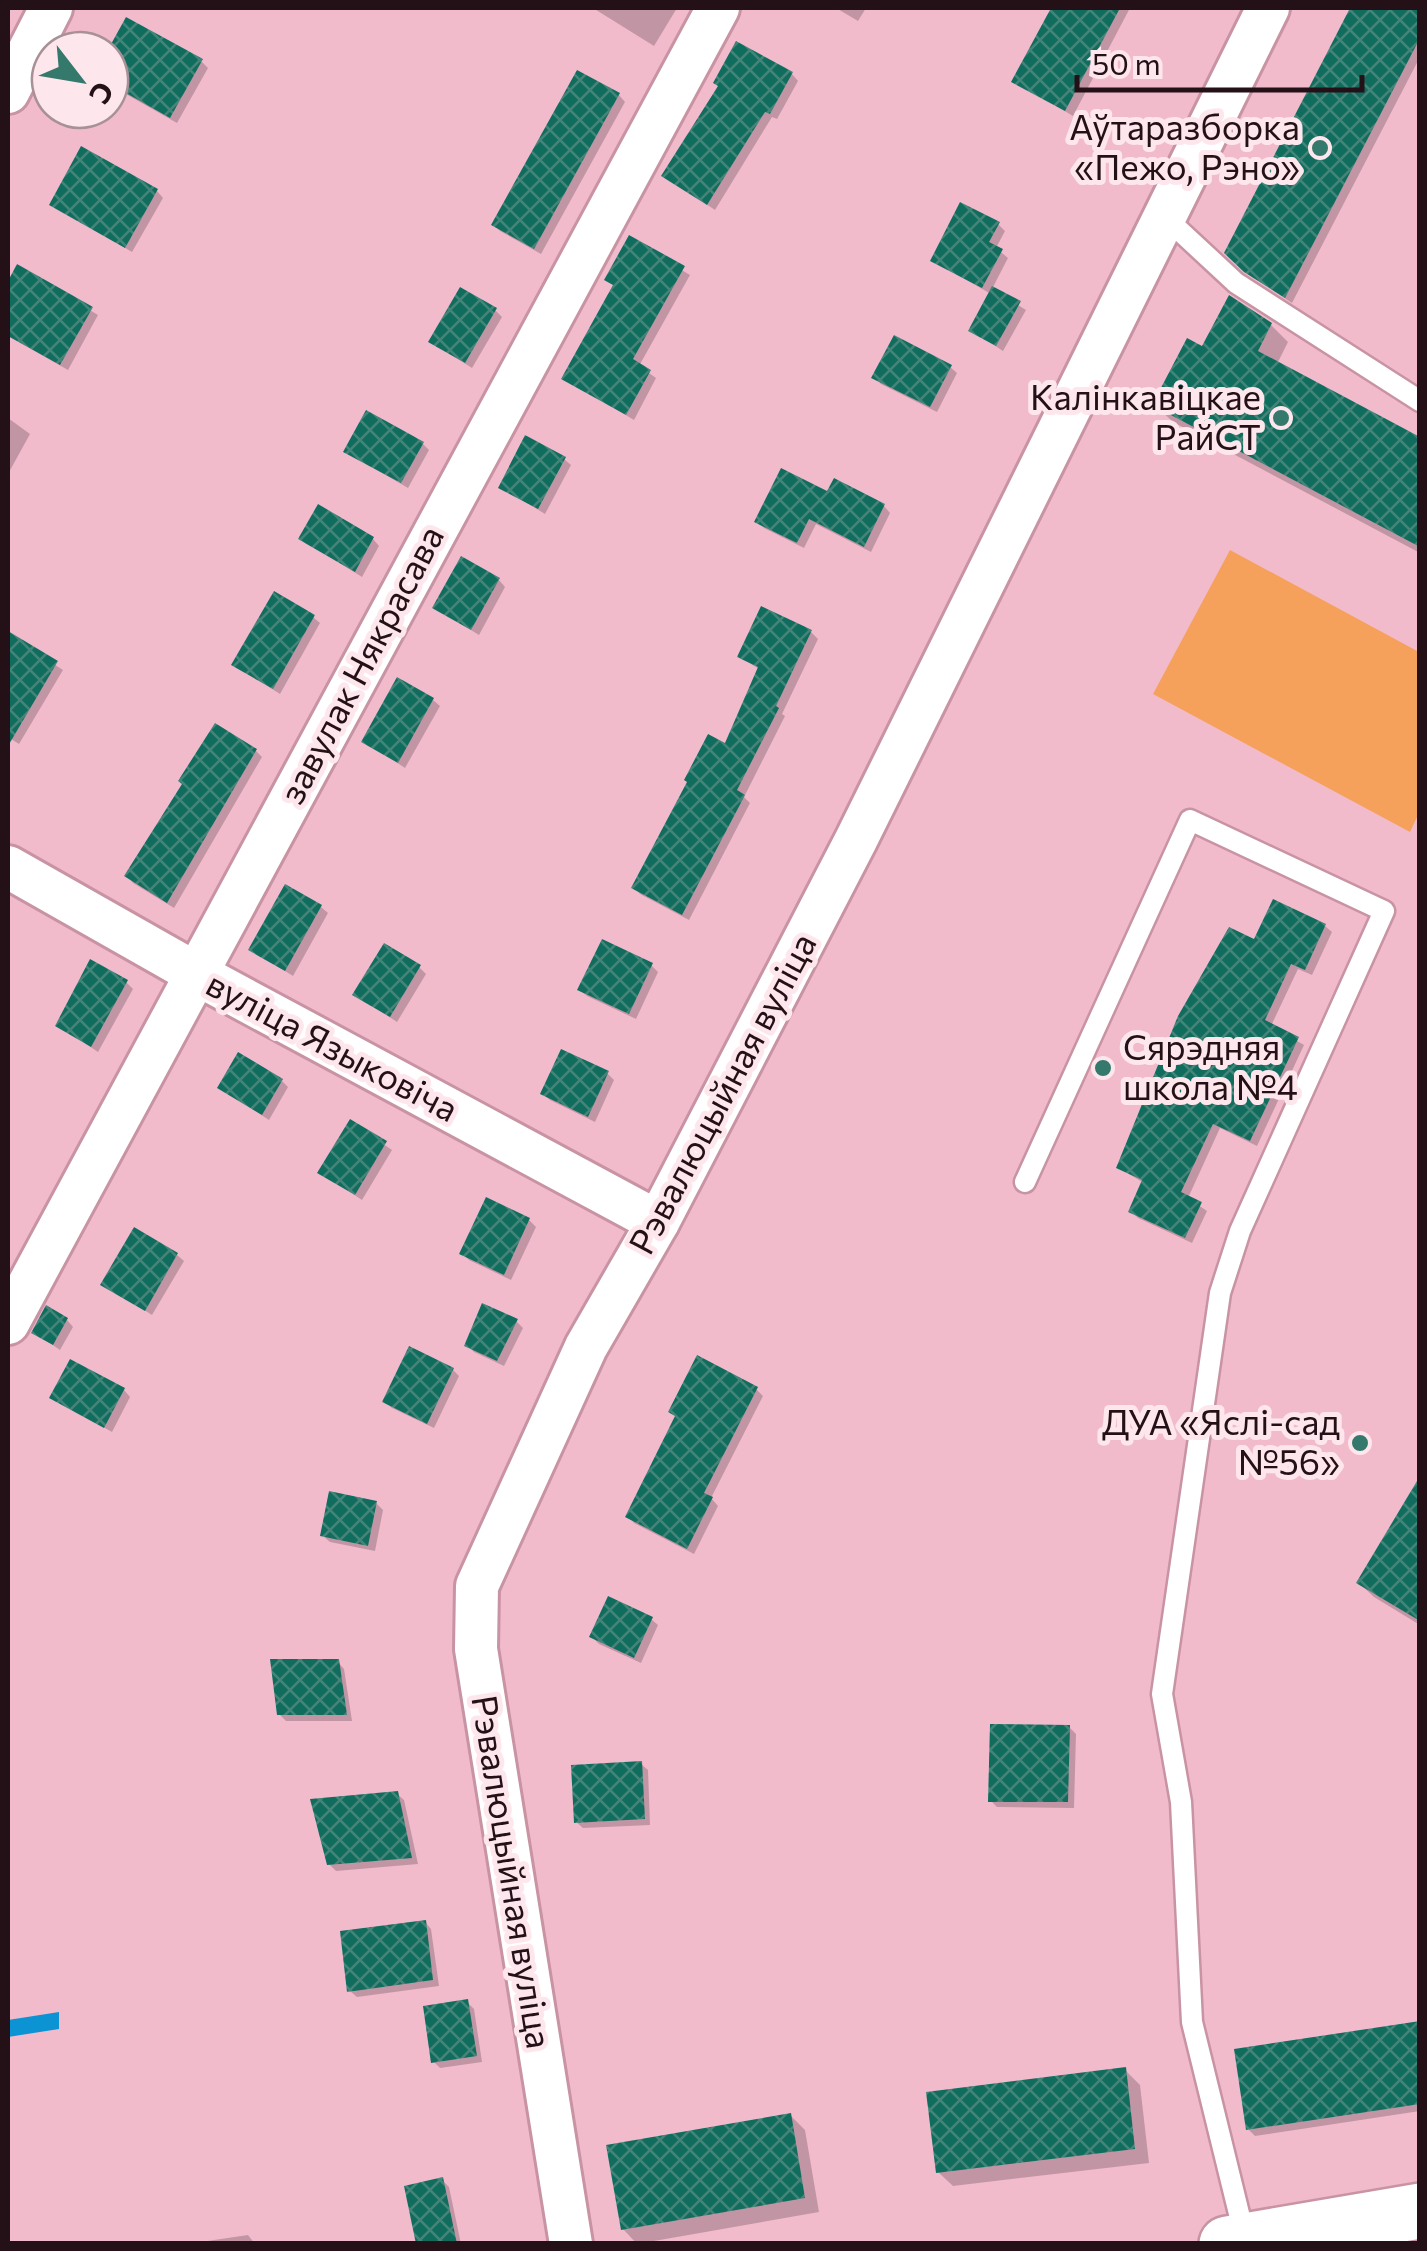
<svg xmlns="http://www.w3.org/2000/svg" width="1427" height="2251" viewBox="0 0 1427 2251" font-family="Commissioner,sans-serif">
<style>
.green{fill:#f5a15b}
.water{fill:#0c93d4}
.shadow{fill:#0003}
.building{fill:url(#building-cross-hatch)}
.lines{fill:none;stroke-linecap:round;stroke-linejoin:round}
.lane-casing{stroke:#c893a3;stroke-width:25}
.street-casing{stroke:#c893a3;stroke-width:48}
.secondary-casing{stroke:#c893a3;stroke-width:60}
.lane{stroke:#fff;stroke-width:20}
.street{stroke:#fff;stroke-width:42}
.secondary{stroke:#fff;stroke-width:55}
.poi-dot{fill:#35796c;stroke:#fee6ed;stroke-width:4}
.labels{text-anchor:middle;stroke-width:10;stroke-linejoin:round;paint-order:stroke}
.poi-label{font-size:35px;fill:#241117;stroke:#fee6ed;text-anchor:end}
.street-label{font-size:35px;fill:#241117;stroke:#fee6ed}
</style>
<defs>
<pattern id="building-cross-hatch" width="8" height="8" patternUnits="userSpaceOnUse" patternTransform="scale(2.5)"><rect width="8" height="8" fill="#106d5e"/><path d="M0 0l8 8M0 8l8-8" fill="none" stroke="#448479"/></pattern>
</defs>
<rect width="100%" height="100%" fill="#f2bbcc"/>
<!-- green -->
<polygon class="green" points="1230,550 1419,652 1419,813 1410,832 1153,694"/>
<!-- water -->
<polygon class="water" points="59,2012 59,2029 8,2037 8,2020"/>
<!-- shadow -->
<g class="shadow">
<polygon points="593,8 677,8 654,46"/>
<polygon points="836,8 866,8 858,21"/>
<polygon points="1053,8 1130,8 1073,116 1014,81"/>
<polygon points="1353,8 1420,8 1420,57 1292,303 1254,278 1227,252"/>
<polygon points="110,51 201,61 208,68 177,123 110,85"/>
<polygon points="792,74 798,81 777,119 772,117 715,210 664,176"/>
<polygon points="619,95 625,102 541,254 500,231 494,225"/>
<polygon points="157,191 163,198 132,252 52,204"/>
<polygon points="998,224 1005,231 996,248 1008,258 992,289 1026,310 1003,351 971,330 991,294 933,261"/>
<polygon points="630,239 690,275 639,366 656,378 634,420 564,378 615,287"/>
<polygon points="18,267 98,315 68,370 8,336 8,286"/>
<polygon points="495,310 502,317 472,368 431,342"/>
<polygon points="1271,325 1288,342 1277,364 1420,439 1420,553 1173,422 1155,405 1203,349"/>
<polygon points="950,367 957,373 937,412 881,384 874,377"/>
<polygon points="8,418 30,434 8,474"/>
<polygon points="423,444 429,450 408,488 346,452"/>
<polygon points="564,459 571,465 545,514 501,487"/>
<polygon points="884,506 890,513 871,552 816,524 804,548 764,528 757,521"/>
<polygon points="301,539 373,539 379,546 362,577"/>
<polygon points="499,580 505,587 479,635 435,608"/>
<polygon points="313,617 320,623 280,694 234,665"/>
<polygon points="811,632 818,639 782,714 785,716 744,797 750,803 689,920 640,894 634,887 726,746 759,669 740,657"/>
<polygon points="10,636 63,670 19,744 8,737 8,640"/>
<polygon points="433,700 440,706 405,768 364,741"/>
<polygon points="256,751 262,757 174,908 133,883 127,876"/>
<polygon points="321,907 328,913 293,976 251,950"/>
<polygon points="1325,926 1332,932 1312,975 1298,969 1271,1026 1304,1045 1257,1146 1220,1128 1188,1198 1207,1211 1192,1243 1138,1218 1131,1211 1144,1183 1119,1168 1255,942"/>
<polygon points="651,965 658,972 636,1019 587,996 580,990"/>
<polygon points="419,967 426,974 397,1022 356,995"/>
<polygon points="126,982 133,989 98,1052 58,1025"/>
<polygon points="607,1073 614,1080 595,1122 550,1100 543,1094"/>
<polygon points="282,1081 288,1087 269,1120 220,1088"/>
<polygon points="351,1122 392,1150 362,1200 321,1173"/>
<polygon points="487,1200 529,1220 536,1227 511,1280 469,1260 462,1253"/>
<polygon points="177,1255 184,1261 152,1315 103,1284"/>
<polygon points="67,1320 73,1327 60,1350 34,1332"/>
<polygon points="516,1321 523,1328 504,1366 474,1352 467,1345"/>
<polygon points="453,1370 459,1376 434,1428 392,1408 385,1402"/>
<polygon points="756,1389 763,1396 711,1498 718,1506 694,1554 634,1523 628,1516 677,1418"/>
<polygon points="124,1390 130,1397 112,1432 52,1398"/>
<polygon points="1420,1481 1420,1625 1374,1597 1359,1583"/>
<polygon points="376,1503 383,1510 375,1551 330,1542 323,1536"/>
<polygon points="651,1619 658,1625 641,1663 599,1644 592,1637"/>
<polygon points="338,1662 344,1669 352,1721 286,1721 279,1714"/>
<polygon points="1069,1727 1076,1734 1074,1808 997,1807 991,1801"/>
<polygon points="641,1764 648,1770 650,1825 583,1828 576,1822"/>
<polygon points="397,1794 404,1800 418,1864 336,1871 329,1864"/>
<polygon points="425,1922 431,1929 439,1986 357,1997 350,1991"/>
<polygon points="467,2002 474,2009 482,2062 440,2068 434,2062"/>
<polygon points="1420,2023 1420,2111 1255,2136 1248,2129"/>
<polygon points="1125,2070 1140,2085 1149,2163 953,2186 938,2172"/>
<polygon points="790,2115 805,2130 819,2212 637,2244 623,2229"/>
<polygon points="442,2180 449,2187 461,2244 419,2244"/>
<polygon points="248,2235 255,2244 187,2244"/>
</g>
<!-- building -->
<g class="building">
<polygon points="1051,8 1120,8 1065,111 1011,82"/>
<polygon points="1350,8 1420,8 1420,38 1285,298 1244,272 1224,253"/>
<polygon points="126,17 203,59 170,118 110,84 110,46"/>
<polygon points="736,41 793,72 770,114 765,112 707,205 661,176 718,86 713,83"/>
<polygon points="577,70 620,93 534,249 491,225"/>
<polygon points="81,146 158,189 125,248 49,205"/>
<polygon points="960,202 1000,222 989,242 1003,249 982,288 930,261"/>
<polygon points="629,235 685,266 633,359 651,370 626,415 561,379 613,285 604,280"/>
<polygon points="17,264 93,307 60,365 8,336 8,281"/>
<polygon points="992,286 1021,301 996,346 968,331"/>
<polygon points="460,287 497,308 465,363 428,342"/>
<polygon points="1229,295 1272,323 1258,351 1420,437 1420,547 1152,405 1187,338 1202,346"/>
<polygon points="894,335 952,365 930,407 871,378"/>
<polygon points="366,410 424,442 401,483 343,452"/>
<polygon points="525,435 566,457 538,509 498,488"/>
<polygon points="781,468 827,491 834,478 885,504 864,547 809,519 797,543 754,522"/>
<polygon points="318,504 374,537 355,572 298,539"/>
<polygon points="461,556 500,578 471,630 432,608"/>
<polygon points="274,591 315,615 273,689 231,665"/>
<polygon points="761,606 812,630 776,706 779,708 737,790 745,795 682,915 631,888 687,782 684,780 708,734 725,743 758,667 737,657"/>
<polygon points="8,631 58,661 8,746"/>
<polygon points="397,677 434,698 398,763 361,742"/>
<polygon points="215,723 257,749 167,903 124,876 182,784 178,781"/>
<polygon points="285,884 322,905 285,971 248,950"/>
<polygon points="1273,899 1326,924 1305,970 1291,964 1265,1020 1299,1037 1250,1141 1213,1124 1181,1192 1202,1202 1185,1238 1128,1212 1142,1180 1116,1168 1178,1016 1229,927 1254,939"/>
<polygon points="602,939 653,963 629,1014 577,990"/>
<polygon points="384,943 421,965 390,1017 352,995"/>
<polygon points="90,959 128,980 91,1047 55,1026"/>
<polygon points="561,1049 609,1071 588,1117 540,1094"/>
<polygon points="238,1052 283,1079 262,1115 217,1088"/>
<polygon points="350,1119 387,1141 355,1195 317,1173"/>
<polygon points="486,1197 530,1218 504,1275 459,1254"/>
<polygon points="134,1227 178,1253 145,1311 100,1285"/>
<polygon points="482,1303 518,1319 497,1361 464,1346"/>
<polygon points="46,1305 68,1318 53,1345 31,1333"/>
<polygon points="409,1346 454,1368 427,1424 382,1402"/>
<polygon points="697,1355 758,1387 704,1493 713,1497 687,1549 625,1517 675,1416 668,1412"/>
<polygon points="70,1359 125,1388 104,1428 49,1398"/>
<polygon points="1420,1476 1420,1621 1356,1583"/>
<polygon points="329,1491 377,1501 368,1546 320,1536"/>
<polygon points="608,1596 653,1617 634,1658 589,1637"/>
<polygon points="270,1659 339,1659 347,1715 277,1715"/>
<polygon points="990,1724 1070,1725 1068,1802 988,1802"/>
<polygon points="642,1761 645,1819 574,1823 571,1765"/>
<polygon points="398,1791 412,1858 327,1865 310,1799"/>
<polygon points="426,1920 433,1980 347,1992 340,1931"/>
<polygon points="468,1999 477,2056 431,2063 423,2006"/>
<polygon points="1420,2021 1420,2104 1246,2130 1234,2049"/>
<polygon points="1126,2067 1135,2149 936,2173 926,2092"/>
<polygon points="791,2113 805,2198 621,2230 606,2145"/>
<polygon points="443,2177 457,2244 416,2244 404,2186"/>
</g>
<g class="lines">
<!-- lane casing -->
<g class="lane-casing">
<g id="lane">
<polyline points="1166,218 1236,283 1420,401"/>
<polyline points="1025,1182 1190,820 1384,911 1240,1231 1220,1293 1162,1694 1181,1802 1192,2022 1245,2238"/>
</g>
</g>
<!-- street casing -->
<g class="street-casing">
<g id="street">
<polyline points="8,92 51,8"/>
<polyline points="8,867 195,973 658,1222"/>
<polyline points="8,1323 718,8"/>
<polyline points="571,2244 476,1649 477,1586 586,1347 658,1222 856,840 1268,8"/>
</g>
</g>
<!-- secondary casing -->
<g class="secondary-casing">
<polyline id="secondary" points="1227,2244 1420,2211"/>
</g>
<!-- lane -->
<use href="#lane" class="lane"/>
<!-- street -->
<use href="#street" class="street"/>
<!-- secondary -->
<use href="#secondary" class="secondary"/>
</g>
<!-- markers -->
<g class="poi-dot">
<circle cx="1320" cy="148" r="10"/>
<circle cx="1281" cy="418" r="10"/>
<circle cx="1103" cy="1068" r="10"/>
<circle cx="1360" cy="1443" r="10"/>
</g>
<g class="labels">
<!-- poi labels -->
<g class="poi-label">
<text x="1300" y="140">Аўтаразборка<tspan x="1300" dy="40">«Пежо, Рэно»</tspan></text>
<text x="1261" y="410">Калінкавіцкае<tspan x="1261" dy="40">РайСТ</tspan></text>
<text x="1123" y="1060" text-anchor="start">Сярэдняя<tspan x="1123" dy="40">школа №4</tspan></text>
<text x="1340" y="1435">ДУА «Яслі-сад<tspan x="1340" dy="40">№56»</tspan></text>
</g>
<!-- street labels -->
<g class="street-label">
<text transform="translate(362 665) rotate(-62)" y="12">завулак Някрасава</text>
<text transform="translate(332 1047) rotate(28)" y="12">вуліца Языковіча</text>
<text transform="translate(723 1094) rotate(-62)" y="12">Рэвалюцыйная вуліца</text>
<text transform="translate(511 1872) rotate(81)" y="12">Рэвалюцыйная вуліца</text>
</g>
</g>
<!-- border -->
<rect width="1427" height="2251" fill="none" stroke="#241117" stroke-width="20"/>
<!-- north arrow -->
<g transform="translate(80 80) rotate(121)"><circle r="48" fill="#fee6ed" stroke="#a79197" stroke-width="2.5"/>
<path d="M0-8L18 38L0 25L-18 38Z" fill="#35796c"/>
<text y="-15" font-size="28" font-weight="bold" text-anchor="middle" fill="#241117">С</text>
</g>
<!-- scale -->
<path d="M1077 75v15h285v-15" fill="none" stroke="#241117" stroke-width="5"/>
<text x="1092" y="75" font-size="30" fill="#241117" stroke="#fee6ed" stroke-width="8" paint-order="stroke">50 m</text>
</svg>
